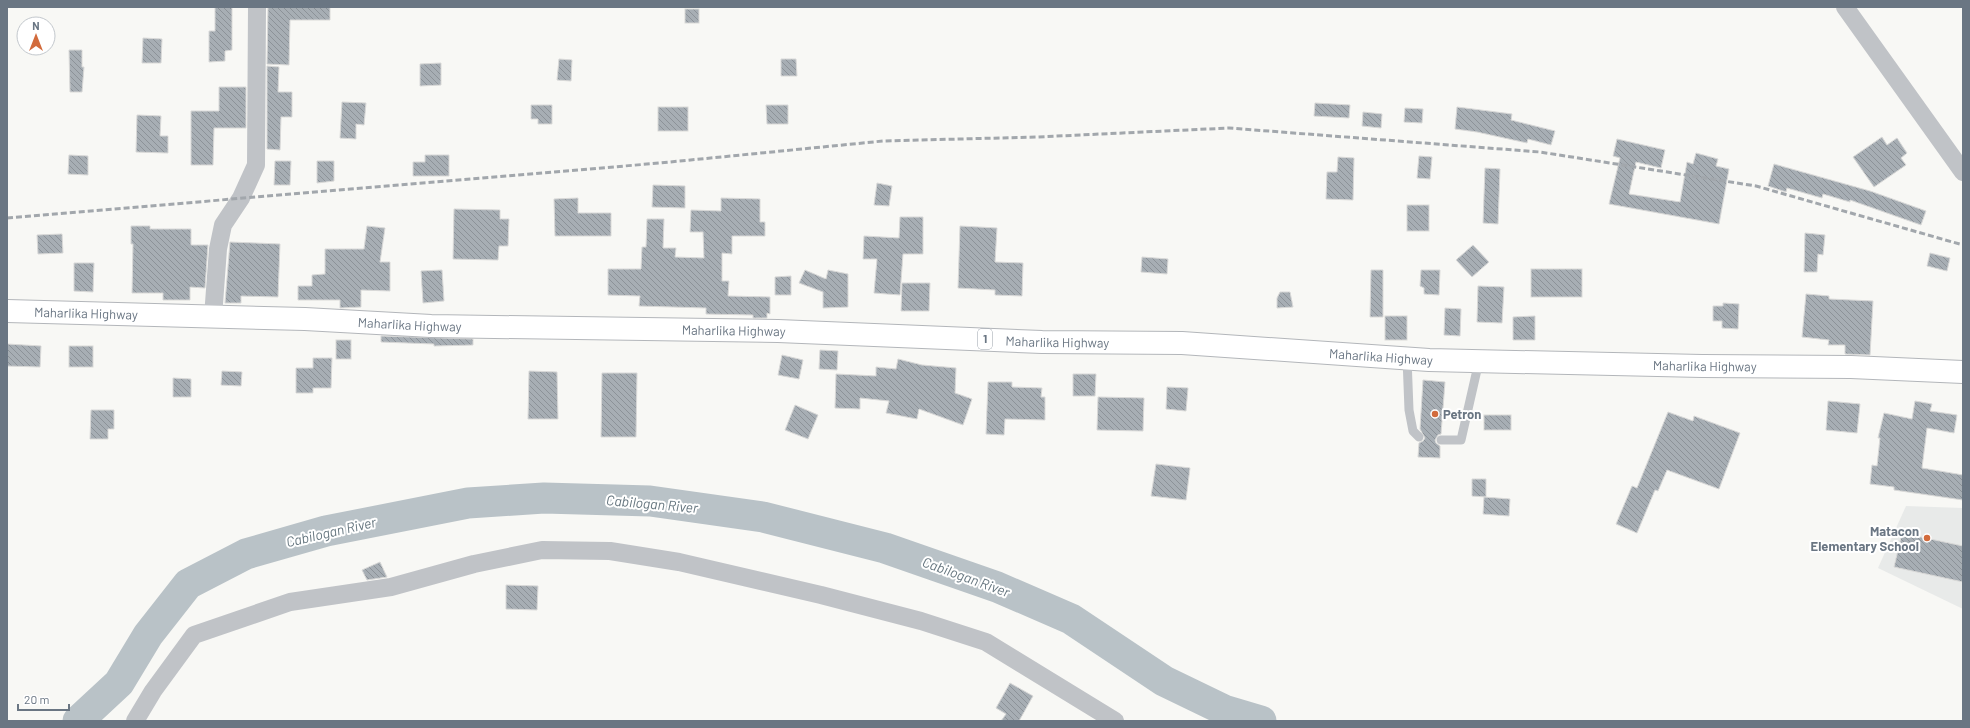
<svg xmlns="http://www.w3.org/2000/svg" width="1970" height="728" viewBox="0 0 1970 728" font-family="Barlow,sans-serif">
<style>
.built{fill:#e8eae9}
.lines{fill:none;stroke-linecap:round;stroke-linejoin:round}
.river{stroke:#b9c2c7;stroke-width:31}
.building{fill:url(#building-back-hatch);stroke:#d9d9d8}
.trunk-casing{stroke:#b3b6ba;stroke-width:24}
.service{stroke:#c0c3c7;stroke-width:9}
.minor{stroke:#c0c3c7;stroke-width:18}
.trunk{stroke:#fff;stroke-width:22}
.rail{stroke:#a2a7ac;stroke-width:3;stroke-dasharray:6 3;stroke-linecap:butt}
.poi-dot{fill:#d26b3c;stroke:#fff;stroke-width:1.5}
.labels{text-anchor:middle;stroke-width:4;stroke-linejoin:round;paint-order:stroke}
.shield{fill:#fff;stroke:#979fa8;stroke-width:1}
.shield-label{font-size:12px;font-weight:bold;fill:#6a7683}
.street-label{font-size:13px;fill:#6a7683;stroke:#fff}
.poi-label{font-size:13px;font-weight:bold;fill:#6a7683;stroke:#fff;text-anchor:start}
.water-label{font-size:14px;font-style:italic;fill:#66767f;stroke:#fff}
</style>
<defs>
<pattern id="building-back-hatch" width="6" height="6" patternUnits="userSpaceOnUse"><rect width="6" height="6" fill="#a7aeb4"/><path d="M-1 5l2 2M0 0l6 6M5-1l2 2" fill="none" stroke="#8c9298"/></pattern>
</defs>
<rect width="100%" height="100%" fill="#f8f8f5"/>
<!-- built -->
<polygon class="built" points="1906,506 1963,508 1963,609 1878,568"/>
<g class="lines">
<!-- river -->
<polyline class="river" points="78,721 119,683 148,635 188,584 246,554 326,531 468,503 544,498 650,501 763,517 885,548 997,587 1071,619 1164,681 1224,710 1261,721"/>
</g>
<!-- building -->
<g class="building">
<polygon points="215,7 232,7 232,50 225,51 225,61 209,62 209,31 215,31"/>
<polygon points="268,7 330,7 330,20 290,20 289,65 267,64"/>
<rect x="685" y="9" width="14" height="14"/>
<polygon points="143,38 162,39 161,63 142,63"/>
<polygon points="69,50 82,50 82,67 84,67 82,92 70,92"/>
<polygon points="559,59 572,60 571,81 557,80"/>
<polygon points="781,59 796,59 797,76 781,76"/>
<polygon points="441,63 441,85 420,86 420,64"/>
<polygon points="267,66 279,67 278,92 292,92 292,117 281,117 280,150 267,149"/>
<polygon points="219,87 246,87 246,128 214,128 213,165 191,165 191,111 219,111"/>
<polygon points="342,102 366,103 364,125 356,124 356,139 340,138"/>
<polygon points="1315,103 1350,105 1349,118 1314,116"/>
<polygon points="531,105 552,105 552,124 538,124 538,119 531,119"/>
<polygon points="766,105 788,105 788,124 767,124"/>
<rect x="658" y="107" width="30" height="24"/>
<polygon points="1457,107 1512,114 1511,120 1555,131 1551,145 1528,139 1527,143 1477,132 1455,129"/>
<polygon points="1405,108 1423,109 1422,123 1404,122"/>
<polygon points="1363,112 1382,114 1381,128 1362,126"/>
<polygon points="137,115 161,116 160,136 168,136 168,153 136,152"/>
<polygon points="1882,137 1887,145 1897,138 1907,153 1901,158 1906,165 1874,187 1853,157"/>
<polygon points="1617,139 1665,150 1661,168 1636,162 1629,194 1680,202 1687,162 1693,164 1696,153 1718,159 1716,166 1729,169 1719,224 1609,204 1620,158 1613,156"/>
<polygon points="69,155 88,156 88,175 68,174"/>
<polygon points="425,155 449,155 449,176 413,176 413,162 425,162"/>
<polygon points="1419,156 1432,157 1430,179 1417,178"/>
<polygon points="1338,157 1354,158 1353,200 1326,199 1327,172 1337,172"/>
<polygon points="275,161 291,161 290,185 274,185"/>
<polygon points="317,161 334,161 334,181 317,183"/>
<polygon points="1774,164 1870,191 1926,211 1921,225 1850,200 1850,202 1823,194 1822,198 1787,188 1786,192 1768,186"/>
<polygon points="1485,168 1500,169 1498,224 1483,223"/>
<polygon points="877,183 892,186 889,206 874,205"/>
<polygon points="653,185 685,186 685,208 652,207"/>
<polygon points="578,198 578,213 611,213 611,236 555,236 554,199"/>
<polygon points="721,198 760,199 760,222 765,222 765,236 732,236 732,254 722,253 722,281 729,281 728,296 770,297 770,314 767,313 767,318 753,318 753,315 706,314 706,308 639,306 640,296 608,295 608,269 641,269 642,247 646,247 647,219 664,219 663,248 676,248 675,257 704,258 703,232 690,232 691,210 721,211"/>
<rect x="1407" y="205" width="22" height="26"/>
<polygon points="454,209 500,210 500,219 509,219 508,246 499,246 498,260 453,259"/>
<polygon points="900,217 923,217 923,254 903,254 900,295 874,293 877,259 863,259 864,236 899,238"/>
<polygon points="131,226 150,226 150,229 191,229 191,245 208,245 205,288 190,287 190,300 163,300 163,293 132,293 133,244 131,244"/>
<polygon points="367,226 385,228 380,262 390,262 390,291 361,290 361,307 340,308 340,300 298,300 298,286 312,286 312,275 325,274 325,249 364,249"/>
<polygon points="960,226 997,228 995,262 1023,263 1022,296 995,295 995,290 958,288"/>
<polygon points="1805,233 1825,235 1823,255 1818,254 1817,272 1804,272"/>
<polygon points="62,234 63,253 38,254 37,235"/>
<polygon points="230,242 280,244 278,297 241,296 241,303 225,303"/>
<polygon points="1473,245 1489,262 1472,277 1456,260"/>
<polygon points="1930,253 1950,258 1947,271 1927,266"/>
<polygon points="1142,257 1168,259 1167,274 1141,272"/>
<polygon points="74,263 94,263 93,292 74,291"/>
<rect x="1531" y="269" width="51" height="28"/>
<polygon points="442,270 444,301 423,303 421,271"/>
<polygon points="805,270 826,279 828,270 848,274 848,307 823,308 823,292 799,283"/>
<polygon points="1371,270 1383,270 1383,317 1370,317"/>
<polygon points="1421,270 1440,270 1439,295 1424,294 1424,288 1420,286"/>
<polygon points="791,276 791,295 775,295 775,277"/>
<polygon points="902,283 930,283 929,311 901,311"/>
<polygon points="1478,286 1504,287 1502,323 1477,322"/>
<polygon points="1280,292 1290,292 1293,307 1277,308 1277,298"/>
<polygon points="1806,294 1829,296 1829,299 1873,301 1870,355 1845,354 1845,345 1828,345 1829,340 1802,337"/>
<polygon points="1723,303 1739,304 1738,329 1722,328 1722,321 1713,321 1713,306 1723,306"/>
<polygon points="1445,308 1461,309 1460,336 1444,335"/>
<rect x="1385" y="316" width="22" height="24"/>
<polygon points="1535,316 1535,340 1513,340 1513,317"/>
<polygon points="381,336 473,339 473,345 434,346 434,344 381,342"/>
<rect x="336" y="340" width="15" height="19"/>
<polygon points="7,344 41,346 40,367 7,366"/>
<rect x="69" y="346" width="24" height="21"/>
<polygon points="820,350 838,351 837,370 819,369"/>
<polygon points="782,355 803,360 799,379 778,375"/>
<polygon points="313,358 332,358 331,388 313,388 313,393 296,393 296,368 313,368"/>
<polygon points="898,359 922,365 956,368 955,393 972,399 963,425 919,409 917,419 886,413 889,401 860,398 860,409 835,408 836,374 876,376 876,367 896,369"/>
<polygon points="222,371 242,372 241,386 221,385"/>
<polygon points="529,371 557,372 558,419 528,419"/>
<polygon points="602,373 637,373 636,437 601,437"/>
<polygon points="1073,374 1096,374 1095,396 1073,396"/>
<polygon points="173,378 191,379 191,397 173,397"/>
<polygon points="1423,380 1445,382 1441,434 1438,435 1435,440 1436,443 1440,446 1440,458 1418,457 1419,443 1423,441 1425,438 1420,429"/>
<polygon points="988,382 1012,382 1012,387 1042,388 1041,397 1045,397 1045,420 1005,419 1004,435 986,434"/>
<polygon points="1167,387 1188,388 1186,411 1166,409"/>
<polygon points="1098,397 1144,398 1143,431 1097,430"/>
<polygon points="1828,401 1860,404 1857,433 1826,430"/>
<polygon points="1915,401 1932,404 1930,411 1957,415 1954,433 1927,428 1922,468 1963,475 1963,500 1894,490 1894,487 1870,484 1872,465 1877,466 1880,438 1878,438 1884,413 1912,419"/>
<polygon points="795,405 818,415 808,439 785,430"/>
<polygon points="91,410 114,410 114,429 108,429 108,439 90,439"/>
<polygon points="1668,412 1693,421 1694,416 1740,433 1719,489 1667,470 1658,491 1655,490 1637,533 1616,524 1632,486 1637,488"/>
<rect x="1484" y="415" width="27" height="15"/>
<polygon points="1156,464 1190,468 1186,500 1151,496"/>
<polygon points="1472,479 1486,479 1486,497 1472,496"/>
<polygon points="1484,497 1510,499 1509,516 1483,514"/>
<polygon points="1902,533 1963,546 1963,582 1894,567"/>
<polygon points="380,562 387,577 367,580 362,570"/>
<polygon points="506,585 538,586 537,610 506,609"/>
<polygon points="1010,683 1033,696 1019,721 1001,721 1006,714 996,708"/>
</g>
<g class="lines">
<!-- trunk casing -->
<g class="trunk-casing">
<g id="trunk">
<path id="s1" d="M7,311L305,319L431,326L778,331L1042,342L1182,343L1429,360L1702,366L1851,367L1963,372"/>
</g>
</g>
<!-- service -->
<g class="service">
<polyline points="1407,358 1409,410 1413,431 1419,437"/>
<polyline points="1441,440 1461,440 1479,361"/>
</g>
<!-- minor -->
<g class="minor">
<polyline points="1845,7 1963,172"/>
<polyline points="213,317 218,249 223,225 241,198 256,165 257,7"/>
<polyline points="135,721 153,691 194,635 290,602 391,587 474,564 542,550 610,551 679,562 821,595 921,621 986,642 1115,721"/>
</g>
<!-- trunk -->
<use href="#trunk" class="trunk"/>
<!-- rail -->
<polyline class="rail" points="7,218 660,163 883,141 1037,137 1229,128 1540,152 1756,186 1963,245"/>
</g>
<!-- markers -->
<g class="poi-dot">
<circle cx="1435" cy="414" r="4"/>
<circle cx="1927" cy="538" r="4"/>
</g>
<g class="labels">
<!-- shield labels -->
<rect class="shield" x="978" y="329" width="14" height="20" rx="3"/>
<g class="shield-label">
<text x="985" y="343">1</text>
</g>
<!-- street labels -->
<g class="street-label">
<text dy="5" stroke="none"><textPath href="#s1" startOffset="79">Maharlika Highway</textPath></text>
<text dy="5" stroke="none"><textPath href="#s1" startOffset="403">Maharlika Highway</textPath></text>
<text dy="5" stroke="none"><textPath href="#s1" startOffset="727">Maharlika Highway</textPath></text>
<text dy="5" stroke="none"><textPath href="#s1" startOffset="1051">Maharlika Highway</textPath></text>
<text dy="5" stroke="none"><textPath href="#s1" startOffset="1375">Maharlika Highway</textPath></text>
<text dy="5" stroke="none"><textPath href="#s1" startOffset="1699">Maharlika Highway</textPath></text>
</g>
<!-- poi labels -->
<g class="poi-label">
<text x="1443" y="419">Petron</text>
<text x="1919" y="536" text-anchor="end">Matacon<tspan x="1919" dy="15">Elementary School</tspan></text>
</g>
<!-- water labels -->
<g class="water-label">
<text transform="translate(652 504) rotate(5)" y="5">Cabilogan River</text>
<text transform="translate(331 532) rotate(-13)" y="5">Cabilogan River</text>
<text transform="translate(966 577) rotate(20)" y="5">Cabilogan River</text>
</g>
</g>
<!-- border -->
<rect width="1970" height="728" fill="none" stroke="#6a7683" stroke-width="16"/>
<!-- north arrow -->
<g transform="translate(36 36)"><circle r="19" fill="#ffffff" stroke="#c3c8cd"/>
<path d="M0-3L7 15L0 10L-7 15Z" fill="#d26b3c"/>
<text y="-6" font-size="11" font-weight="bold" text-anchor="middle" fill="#6a7683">N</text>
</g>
<!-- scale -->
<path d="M18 704v6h51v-6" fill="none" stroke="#6a7683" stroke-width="2"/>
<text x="24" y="704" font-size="12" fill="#6a7683" stroke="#ffffff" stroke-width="3" paint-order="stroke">20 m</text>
</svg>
